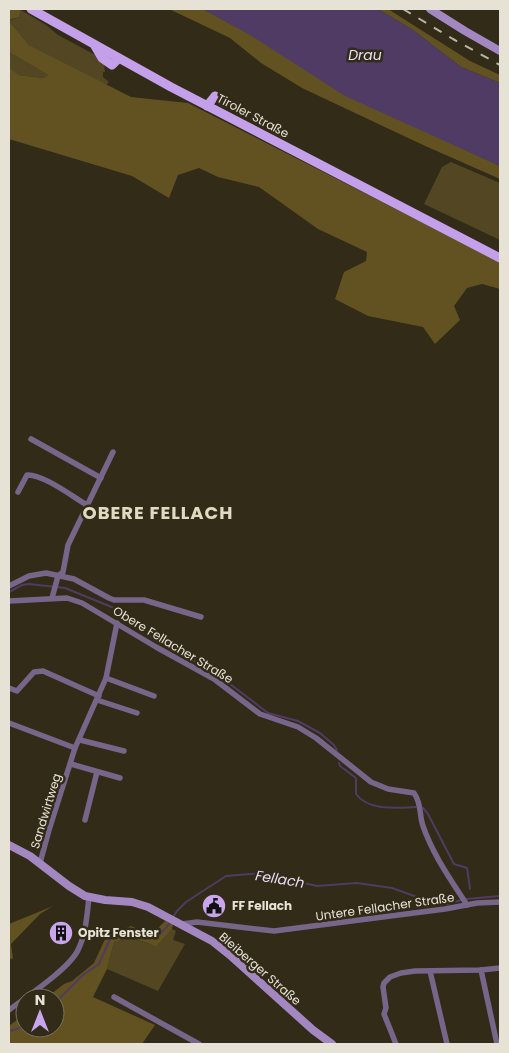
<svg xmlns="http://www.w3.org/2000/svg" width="509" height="1053" viewBox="0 0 509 1053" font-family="Poppins,sans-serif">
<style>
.green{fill:#534723}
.forest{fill:#625222}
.water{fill:#4f3b63}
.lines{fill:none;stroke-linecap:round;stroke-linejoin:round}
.stream{stroke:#4f3b63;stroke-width:2}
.minor{stroke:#77668a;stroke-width:5.5}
.secondary{stroke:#a387c0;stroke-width:8}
.primary{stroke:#c4a0ea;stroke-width:9}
.rail{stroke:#b9b5a7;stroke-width:2;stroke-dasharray:9 9;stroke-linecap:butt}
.labels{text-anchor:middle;stroke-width:5;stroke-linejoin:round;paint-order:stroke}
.street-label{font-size:12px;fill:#e6e2d6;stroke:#312b17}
.poi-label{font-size:12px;font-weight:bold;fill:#e6e2d6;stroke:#312b17;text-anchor:start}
.water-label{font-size:14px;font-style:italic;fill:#eaddf9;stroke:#312b17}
.district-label{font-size:18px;font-weight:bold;letter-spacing:1px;fill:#e1d9c1;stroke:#312b17}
</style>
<rect width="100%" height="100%" fill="#312b17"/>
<!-- green -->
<g class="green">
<polygon points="21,10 46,25 58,35 99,57 104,64 105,72 103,72 103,77 109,82 106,85 29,45 9,21 19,17"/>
<polygon points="9,52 48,75 45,78 17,75 9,67"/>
<polygon points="451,162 500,183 500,240 424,204 442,167"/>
<path d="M172,929L176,931L173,940L185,944L158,991L107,969L114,942C130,935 141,940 156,947Z"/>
</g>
<!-- forest -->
<g class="forest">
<polygon points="9,9 21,10 19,17 9,20"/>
<polygon points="169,9 203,9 455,145 500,166 500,179 423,145 302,88 261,63 230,38"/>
<polygon points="378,9 388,9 470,61 500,75 500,83 461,67 413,30"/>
<polygon points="9,21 29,45 131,97 188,103 500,262 500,289 482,284 467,288 454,306 460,320 435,344 423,327 368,316 335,299 344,272 366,261 367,252 318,229 259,187 218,177 199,168 178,175 169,198 132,176 9,139 9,67 18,75 44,78 48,75 9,52"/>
<polygon points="53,906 40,914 11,944 13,958 9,960 9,924"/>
<path d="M165,921L173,924L172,929L156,947C142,940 130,935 114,942L107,969L93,997L155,1025L142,1044H9V1026L25,1014V1028H55V998H46L64,984L72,981L94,963L106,937L131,926L149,934L156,930Z"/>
</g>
<!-- water -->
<polygon class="water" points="203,9 378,9 413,30 461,67 500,83 500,166 345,96 250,35"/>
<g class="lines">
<!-- stream -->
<g class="stream">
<polyline points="9,592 22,585 29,584 65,588 119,610 144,627 153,639 213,671 268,713 298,721 320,733 334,745 337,750"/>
<path d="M339,763L340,766L356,778V794C368,811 397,808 416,807"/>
<polyline points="423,808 428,814 454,864 467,868 470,889"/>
<polyline points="466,899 500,896"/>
<polyline points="173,917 177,911 186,902 226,876 261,873 317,886 357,883 392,888 431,902 447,904 461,900"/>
<polyline points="55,1003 83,975 99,964 110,939 126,931 156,938 166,928 171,921"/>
<polyline points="9,1031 17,1029 25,1024"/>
</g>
<!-- minor -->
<g class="minor">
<polyline points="31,439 101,478"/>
<path d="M18,492L27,475C43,474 73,497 87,505"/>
<polyline points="9,586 29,576 46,573 74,579 109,598 114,600 144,600 201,617"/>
<polyline points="52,598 58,576 63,572 68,545 113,452"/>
<path d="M9,601L67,598L82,603L156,647L214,679L260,714L298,727L316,738L371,782L388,789L414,793C422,804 419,815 423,826C433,855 451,880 467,905"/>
<polyline points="106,678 154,696"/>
<polyline points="9,688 17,691 34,672 43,671 99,696"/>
<polyline points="97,700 137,713"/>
<polyline points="9,723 75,748"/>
<polyline points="80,740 124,751"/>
<polyline points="71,764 120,778"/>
<polyline points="85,820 97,772"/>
<polyline points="40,863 49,830 75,748 106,678 117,623"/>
<polyline points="182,924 197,922 274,931 445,909 477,903 500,902"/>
<polyline points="481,970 497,1044"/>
<polyline points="430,971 447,1044"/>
<polyline points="114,997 199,1044"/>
<path d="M9,1010C26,997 69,969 78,950C86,934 87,915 89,897"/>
<polyline points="396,1044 384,1014 386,1008 383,987 384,983 390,977 401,973 415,971 481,970 500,968"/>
</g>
<!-- secondary -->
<g class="secondary">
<polyline points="430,9 465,31 500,51"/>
<polyline points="9,845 30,856 69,886 85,896 105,900 132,902 148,907 212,941 232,957 313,1030 332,1044"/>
</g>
<!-- primary -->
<g class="primary">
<polyline points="31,9 171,87 500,258"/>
<polyline points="95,46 102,58 112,65 118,59"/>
<polyline points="207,106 215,96"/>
</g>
<!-- rail -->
<polyline class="rail" points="403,9 453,39 500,65"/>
</g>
<!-- icons -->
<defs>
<g id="civic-disc" transform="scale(1.25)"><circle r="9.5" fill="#c9a5ee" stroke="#312b17"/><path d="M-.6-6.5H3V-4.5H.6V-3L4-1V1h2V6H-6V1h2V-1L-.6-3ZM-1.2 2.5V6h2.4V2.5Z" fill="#111"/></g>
<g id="building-disc" transform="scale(1.25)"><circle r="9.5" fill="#c9a5ee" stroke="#312b17"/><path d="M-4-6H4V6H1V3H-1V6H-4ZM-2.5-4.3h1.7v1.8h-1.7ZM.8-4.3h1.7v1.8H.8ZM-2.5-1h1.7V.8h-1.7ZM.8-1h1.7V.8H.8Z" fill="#111"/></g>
</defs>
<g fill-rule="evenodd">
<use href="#civic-disc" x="214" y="906"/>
<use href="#building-disc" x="61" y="933"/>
</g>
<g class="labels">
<!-- street labels -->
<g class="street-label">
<text transform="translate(253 116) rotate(28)" y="4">Tiroler Straße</text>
<text transform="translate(173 645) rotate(31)" y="4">Obere Fellacher Straße</text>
<text transform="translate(46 811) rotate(-73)" y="4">Sandwirtweg</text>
<text transform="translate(385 907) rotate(-8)" y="4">Untere Fellacher Straße</text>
<text transform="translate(260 969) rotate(41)" y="4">Bleiberger Straße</text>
</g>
<!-- poi labels -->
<g class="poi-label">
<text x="232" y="910">FF Fellach</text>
<text x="78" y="937">Opitz Fenster</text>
</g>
<!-- water labels -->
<g class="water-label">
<text x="365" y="60">Drau</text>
<text transform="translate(280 879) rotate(9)" y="5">Fellach</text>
</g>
<!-- district labels -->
<g class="district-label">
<text x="158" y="519">OBERE FELLACH</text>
</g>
</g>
<!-- border -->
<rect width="509" height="1053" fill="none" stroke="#e6e2d6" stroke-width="20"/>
<!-- north arrow -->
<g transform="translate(40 1013)"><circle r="24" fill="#312b17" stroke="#797463"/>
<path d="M0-4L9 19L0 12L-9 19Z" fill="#c9a5ee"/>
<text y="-8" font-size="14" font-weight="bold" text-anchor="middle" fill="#e6e2d6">N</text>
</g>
</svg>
